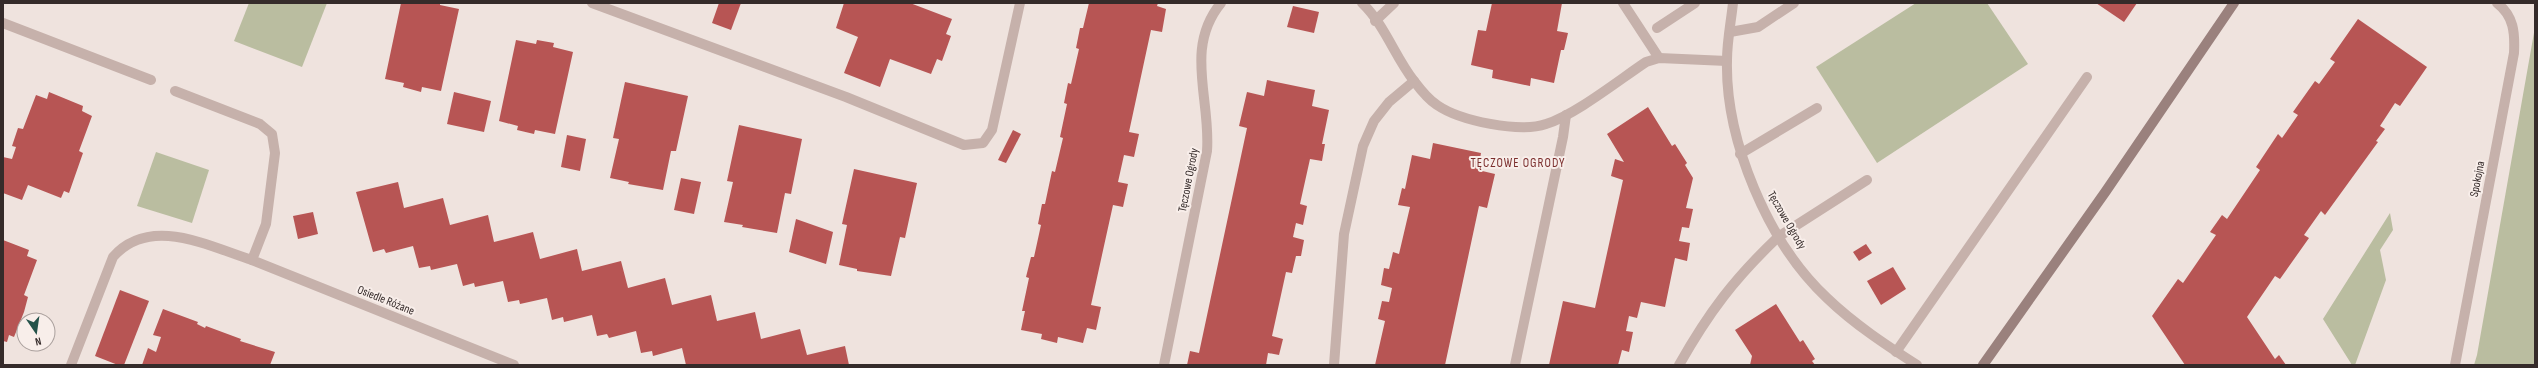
<svg xmlns="http://www.w3.org/2000/svg" width="2538" height="368" viewBox="0 0 2538 368" font-family="'Sofia Sans Condensed',sans-serif">
<style>
.green{fill:#babda0}
.building{fill:#b75554}
.lines{fill:none;stroke-linecap:round;stroke-linejoin:round}
.lane{stroke:#c6b1ab;stroke-width:10}
.street{stroke:#c6b1ab;stroke-width:10}
.secondary{stroke:#9a817d;stroke-width:10}
.labels{text-anchor:middle;stroke-width:4;stroke-linejoin:round;paint-order:stroke}
.street-label{font-size:12px;fill:#352b2a;stroke:#f8eeea}
.neighbourhood-label{font-size:13px;letter-spacing:1px;fill:#7a2d2c;stroke:#f8eeea}
</style>
<rect width="100%" height="100%" fill="#efe3de"/>
<!-- green -->
<g class="green">
<polygon points="249,3 327,3 302,67 234,41"/>
<polygon points="1916,3 1987,3 2028,64 1877,163 1816,67"/>
<polygon points="2535,27 2535,365 2474,365 2477,355"/>
<polygon points="156,152 209,170 192,223 137,206"/>
<polygon points="2390,213 2393,230 2380,250 2386,280 2355,365 2352,365 2323,319"/>
</g>
<!-- building -->
<g class="building">
<polygon points="401,3 440,3 440,5 459,9 441,91 422,87 421,92 403,87 404,83 385,79"/>
<polygon points="719,3 741,3 731,30 712,23"/>
<polygon points="844,3 910,3 952,19 946,34 951,36 942,61 937,59 931,74 890,59 880,87 844,73 858,37 836,28"/>
<polygon points="1089,3 1158,3 1157,6 1166,9 1162,32 1151,30 1129,132 1139,134 1134,157 1124,155 1118,182 1128,184 1123,207 1113,205 1091,305 1101,307 1096,330 1087,328 1083,343 1058,337 1057,343 1041,339 1042,334 1021,330 1025,311 1022,311 1029,278 1026,277 1031,257 1034,257 1041,225 1038,224 1042,204 1045,204 1052,171 1055,172 1063,138 1060,137 1067,104 1064,103 1068,83 1071,84 1079,49 1076,48 1080,28 1083,28"/>
<polygon points="1492,3 1562,3 1557,31 1568,33 1564,50 1561,50 1554,83 1531,78 1530,86 1492,78 1493,70 1471,65 1478,30 1486,31"/>
<polygon points="2096,3 2137,3 2124,22"/>
<polygon points="1293,6 1319,12 1314,33 1287,27"/>
<polygon points="2358,19 2427,67 2400,106 2395,103 2380,126 2385,129 2376,141 2378,142 2325,215 2321,211 2304,235 2309,238 2280,279 2275,276 2247,317 2275,359 2279,355 2286,365 2185,365 2152,316 2178,279 2183,283 2216,235 2210,232 2222,215 2227,219 2260,170 2256,167 2278,134 2282,138 2298,115 2293,112 2315,81 2319,84 2335,62 2330,59"/>
<polygon points="516,40 536,44 537,40 554,43 553,47 573,52 555,134 535,130 534,134 517,130 518,126 499,121"/>
<polygon points="1267,80 1315,90 1312,106 1329,110 1322,144 1325,144 1322,161 1310,159 1300,204 1307,206 1303,225 1296,223 1293,237 1304,240 1301,256 1296,256 1292,273 1286,272 1272,336 1283,339 1279,355 1268,353 1266,365 1187,365 1190,351 1199,353 1247,128 1239,126 1247,92 1264,96"/>
<polygon points="625,82 688,96 676,151 671,151 663,190 628,184 629,182 610,178 619,139 613,138"/>
<polygon points="49,92 83,106 82,111 92,116 79,151 83,153 69,193 64,191 61,198 28,185 22,200 3,193 3,157 12,159 16,147 12,146 18,128 23,129 36,95 47,99"/>
<polygon points="454,92 491,101 484,132 447,124"/>
<polygon points="1648,107 1672,146 1675,144 1687,163 1685,165 1693,178 1686,208 1693,209 1689,228 1682,227 1679,241 1690,243 1687,261 1675,258 1665,307 1641,302 1637,318 1629,316 1626,331 1633,332 1629,352 1622,350 1618,365 1549,365 1563,301 1595,308 1623,180 1611,176 1615,159 1624,162 1607,134"/>
<polygon points="739,125 802,139 791,194 785,193 777,233 742,227 743,225 724,222 733,182 727,181"/>
<polygon points="1013,130 1021,134 1006,163 998,160"/>
<polygon points="567,135 586,139 580,171 561,167"/>
<polygon points="1433,143 1481,153 1478,170 1495,174 1487,208 1479,206 1445,365 1375,365 1385,321 1378,319 1382,301 1389,302 1392,288 1381,285 1384,268 1389,269 1393,252 1399,254 1410,207 1398,205 1402,188 1405,189 1412,155 1430,159"/>
<polygon points="854,169 917,183 905,238 900,237 891,276 857,271 857,269 839,265 847,225 842,224"/>
<polygon points="681,178 701,182 694,214 674,210"/>
<polygon points="398,182 404,208 443,198 450,225 488,215 494,242 533,232 540,259 577,249 582,271 621,261 628,288 665,278 672,305 711,295 717,321 755,312 761,339 800,329 807,355 845,346 849,365 686,365 682,348 653,356 652,351 641,353 636,331 609,338 607,334 597,336 592,315 564,322 563,317 552,320 547,298 520,304 519,300 508,302 503,281 475,287 474,283 463,286 457,264 431,270 430,266 419,268 413,246 386,253 384,249 373,252 356,192"/>
<polygon points="313,212 318,234 298,239 293,216"/>
<polygon points="796,219 833,232 826,264 789,252"/>
<polygon points="3,240 29,250 27,256 37,260 24,295 28,297 24,312 14,337 9,335 7,342 3,341"/>
<polygon points="1866,244 1872,253 1859,261 1853,252"/>
<polygon points="1893,267 1906,289 1881,305 1867,281"/>
<polygon points="120,290 149,301 124,365 118,365 95,356"/>
<polygon points="1776,304 1800,342 1803,340 1815,359 1812,361 1815,365 1750,365 1752,356 1735,330"/>
<polygon points="163,309 198,322 197,324 205,328 206,326 241,339 240,341 275,352 270,365 142,365 148,348 156,352 161,337 153,335"/>
</g>
<g class="lines">
<!-- lane -->
<g class="lane">
<polyline points="1657,28 1695,3"/>
<polyline points="1730,32 1758,27 1794,3"/>
<polyline points="1740,154 1817,108"/>
<polyline points="1778,237 1867,180"/>
</g>
<!-- street -->
<g class="street">
<polyline points="592,3 846,97 964,145 983,143 992,130 1020,3"/>
<path d="M1362,3C1385,25 1395,57 1414,81C1420,89 1429,100 1437,105C1460,121 1520,133 1546,124C1575,115 1619,80 1646,62L1659,58L1727,61"/>
<polyline points="1623,3 1659,58"/>
<path d="M1733,3C1731,22 1727,41 1727,60C1725,140 1768,243 1827,298C1854,324 1886,345 1917,365"/>
<polyline points="1375,21 1394,3"/>
<polyline points="3,23 151,80"/>
<polyline points="175,91 260,124 272,134 275,153 266,224 252,260 514,365"/>
<polyline points="1896,352 2087,77"/>
<path d="M71,365L113,257C150,215 208,246 252,260"/>
<path d="M1164,365L1207,151C1211,99 1184,48 1221,3"/>
<polyline points="1334,365 1344,234 1363,146 1374,121 1389,102 1414,81"/>
<polyline points="1515,365 1563,137 1566,115"/>
<path d="M1679,365C1709,312 1734,279 1778,237"/>
<path d="M2455,365L2514,53C2515,33 2514,16 2497,3"/>
</g>
<!-- secondary -->
<polyline class="secondary" points="1983,365 2106,191 2234,3"/>
</g>
<g class="labels">
<!-- street labels -->
<g class="street-label">
<text transform="translate(2477 179) rotate(-79)" y="4">Spokojna</text>
<text transform="translate(1188 180) rotate(-79)" y="4">Tęczowe Ogrody</text>
<text transform="translate(1787 220) rotate(60)" y="4">Tęczowe Ogrody</text>
<text transform="translate(386 300) rotate(22)" y="4">Osiedle Różane</text>
</g>
<!-- neighbourhood labels -->
<g class="neighbourhood-label">
<text x="1518" y="167">TĘCZOWE OGRODY</text>
</g>
</g>
<!-- border -->
<rect width="2538" height="368" fill="none" stroke="#352b2a" stroke-width="8"/>
<!-- north arrow -->
<g transform="translate(36 332) rotate(167)"><circle r="19" fill="#f8eeea" stroke="#aaa09d"/>
<path d="M0-3L7 15L0 10L-7 15Z" fill="#24524a"/>
<text y="-6" font-size="11" font-weight="bold" text-anchor="middle" fill="#352b2a">N</text>
</g>
</svg>
